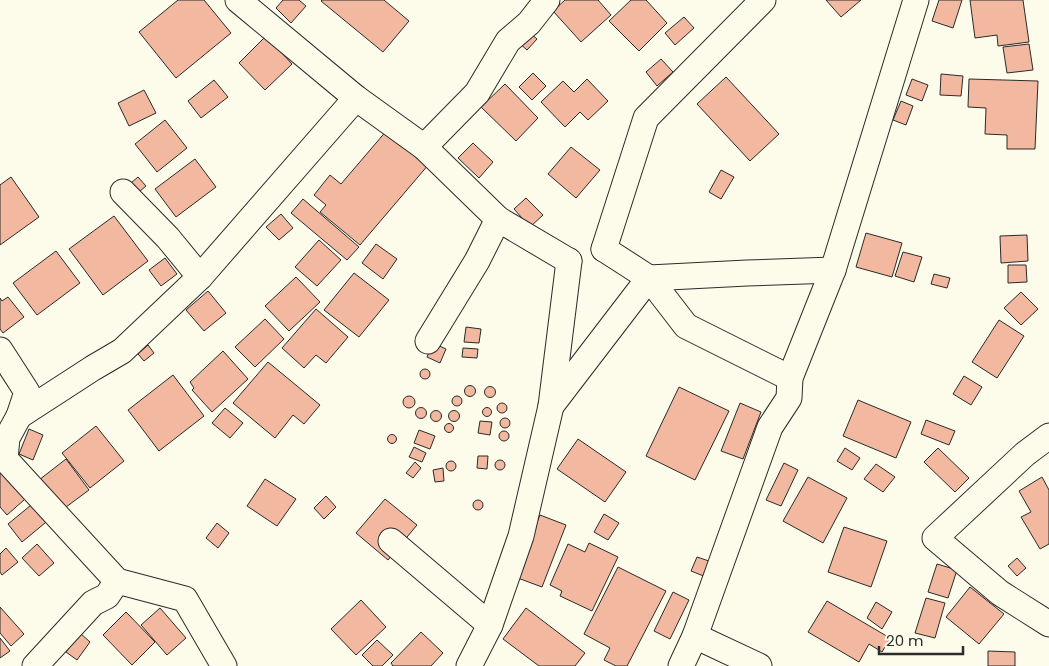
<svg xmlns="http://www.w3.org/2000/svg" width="1049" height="666" viewBox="0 0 1049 666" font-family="Poppins,sans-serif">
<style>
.building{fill:#f2b8a0;stroke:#2b2b2b}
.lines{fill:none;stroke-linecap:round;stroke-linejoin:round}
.minor-casing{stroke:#2b2b2b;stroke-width:27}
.minor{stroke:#fdfbea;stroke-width:25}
</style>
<rect width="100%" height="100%" fill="#fdfbea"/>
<!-- building -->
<g class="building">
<polygon points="178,0 204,0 231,33 176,78 139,32"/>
<polygon points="283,0 299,0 306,6 291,23 276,8"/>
<polygon points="322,0 384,0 409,21 383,52 321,1"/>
<polygon points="565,0 598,0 611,15 581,42 553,11"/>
<polygon points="631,0 646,0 667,23 639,51 609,21"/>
<polygon points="826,0 861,0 841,17"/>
<polygon points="939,0 962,0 953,28 932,21"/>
<polygon points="970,0 1023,0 1029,42 998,46 997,35 975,38"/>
<polygon points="684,17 694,28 675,45 665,33"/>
<polygon points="529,32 537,39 527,50 519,43"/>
<polygon points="266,36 292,64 265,90 239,63"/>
<polygon points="1029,44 1033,70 1007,73 1003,47"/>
<polygon points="661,59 673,72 657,86 646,72"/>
<polygon points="533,73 546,86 532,100 519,87"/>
<polygon points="941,74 963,76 961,96 940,95"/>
<polygon points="726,77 779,134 750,161 697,104"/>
<polygon points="587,79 608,101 588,120 580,112 565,127 541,102 563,81 574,92"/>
<polygon points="912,79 928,85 922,101 906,95"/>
<polygon points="969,79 1038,81 1035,149 1007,149 1007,135 985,134 986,108 968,107"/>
<polygon points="214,80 228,97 201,118 188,101"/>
<polygon points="505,84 538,118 516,141 481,107"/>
<polygon points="144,90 156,113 129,126 118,103"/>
<polygon points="901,101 913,106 906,125 893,120"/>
<polygon points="165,120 187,148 157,172 135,144"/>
<polygon points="388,129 429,164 360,245 320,212 326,205 314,195 330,175 341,184"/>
<polygon points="473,143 493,162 479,178 458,158"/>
<polygon points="571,147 600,170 576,198 548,174"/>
<polygon points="195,159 216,187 176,217 155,189"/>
<polygon points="721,170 734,177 721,199 709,192"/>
<polygon points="11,177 39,217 0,245 0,185"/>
<polygon points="138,177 146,186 133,197 125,188"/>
<polygon points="526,198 543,215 530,227 514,209"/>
<polygon points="303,199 359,247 347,260 291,213"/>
<polygon points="281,214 293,228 279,240 266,227"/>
<polygon points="114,216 148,261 103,295 69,249"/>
<polygon points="866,233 902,243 892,277 856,267"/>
<polygon points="1027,235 1028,261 1001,263 1000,236"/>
<polygon points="319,240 341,260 317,286 295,267"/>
<polygon points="376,244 397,259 383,279 362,263"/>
<polygon points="56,251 80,283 37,315 13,283"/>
<polygon points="903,252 922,257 914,282 895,276"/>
<polygon points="165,258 177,274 161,286 149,270"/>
<polygon points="1008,265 1026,265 1027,282 1008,283"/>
<polygon points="354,273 389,300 359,337 324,310"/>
<polygon points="934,274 950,278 947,288 931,284"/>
<polygon points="296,277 320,302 289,331 265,306"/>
<polygon points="208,291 226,313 204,331 186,310"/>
<polygon points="1021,292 1038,309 1021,325 1004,308"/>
<polygon points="8,297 24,317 3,333 0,329 0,298 2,301"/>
<polygon points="316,309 348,337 326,363 316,355 304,368 282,348"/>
<polygon points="265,319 284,339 255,367 235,347"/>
<polygon points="999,320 1024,336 997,378 972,362"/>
<polygon points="466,327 481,329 479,343 464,342"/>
<polygon points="433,343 446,349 440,363 427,357"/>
<polygon points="148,345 154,353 144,361 138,354"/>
<polygon points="463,348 478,349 477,358 462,357"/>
<polygon points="223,351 248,379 212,412 192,390 194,388 190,382"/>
<polygon points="268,362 320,405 304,424 293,415 275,438 233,403"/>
<circle cx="425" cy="374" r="5"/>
<polygon points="173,375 204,416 159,451 128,410"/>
<polygon points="964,376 982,387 971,405 953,394"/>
<circle cx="470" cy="391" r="5.5"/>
<circle cx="490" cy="392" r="5.5"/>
<polygon points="679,387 729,411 695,480 646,456"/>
<circle cx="409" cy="402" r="6"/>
<circle cx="457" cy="401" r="5"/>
<polygon points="858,400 911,422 896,458 843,436"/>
<polygon points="740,403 761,412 743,459 721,451"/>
<circle cx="502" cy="408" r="5"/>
<circle cx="487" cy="412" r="4.5"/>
<circle cx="421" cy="413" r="5.5"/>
<polygon points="225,408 243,423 230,438 212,423"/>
<circle cx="454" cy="416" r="5.5"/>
<circle cx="436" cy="416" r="5.5"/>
<circle cx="505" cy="423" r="5"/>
<polygon points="926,420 955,431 949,445 921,434"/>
<polygon points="480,421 492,422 490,435 478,433"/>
<circle cx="449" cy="428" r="4.5"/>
<polygon points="96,426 124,461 90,488 62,453"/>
<polygon points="29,429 43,435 33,460 19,454"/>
<polygon points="419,430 435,436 430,449 414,443"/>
<circle cx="504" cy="436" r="5"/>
<circle cx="392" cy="439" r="4.5"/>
<polygon points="578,439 626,472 605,502 557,469"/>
<polygon points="414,447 426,453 422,462 409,457"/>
<polygon points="845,448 860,458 852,470 837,461"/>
<polygon points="938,448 969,478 955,492 924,462"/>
<polygon points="478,456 488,456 487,469 477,468"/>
<polygon points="66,459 89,490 62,510 39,480"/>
<circle cx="500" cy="465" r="5"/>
<circle cx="451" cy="466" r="5"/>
<polygon points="415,462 421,468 413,478 406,473"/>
<polygon points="0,463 33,492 7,515 0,507"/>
<polygon points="784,463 798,470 781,506 766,500"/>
<polygon points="876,464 895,477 883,492 864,479"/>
<polygon points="443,468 444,481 435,482 433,470"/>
<polygon points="808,477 847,498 823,543 783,521"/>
<polygon points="1042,477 1049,490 1049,544 1040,549 1021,517 1031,512 1019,491"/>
<polygon points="265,479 296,499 277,526 247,506"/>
<polygon points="326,496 336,507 324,519 314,508"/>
<polygon points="385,499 417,525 388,560 356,533"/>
<circle cx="478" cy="505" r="5"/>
<polygon points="36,501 51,518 22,542 8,524"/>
<polygon points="604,514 619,523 608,540 594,532"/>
<polygon points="540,515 566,525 542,587 515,577"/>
<polygon points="217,523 229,533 218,548 206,538"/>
<polygon points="844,527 887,541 871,587 828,572"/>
<polygon points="589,543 618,557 592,611 560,596 562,591 550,585 568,544 585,552"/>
<polygon points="37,544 54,563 39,576 22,558"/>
<polygon points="6,548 18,562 2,575 0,572 0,554"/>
<polygon points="697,557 712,562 706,577 691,571"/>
<polygon points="1017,558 1026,568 1017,576 1008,566"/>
<polygon points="937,564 957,570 948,598 928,592"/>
<polygon points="618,567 666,591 627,666 616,666 604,660 610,648 584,634"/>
<polygon points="970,587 1004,614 979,644 946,617"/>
<polygon points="673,592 689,600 670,639 654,631"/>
<polygon points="926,598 945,603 935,638 915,633"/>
<polygon points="361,600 386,627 356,655 331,629"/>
<polygon points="827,601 890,638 882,652 869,644 859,662 808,632"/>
<polygon points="876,602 892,612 882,629 867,618"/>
<polygon points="0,607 24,634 11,646 0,633"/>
<polygon points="160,608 186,638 167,655 141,625"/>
<polygon points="526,608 585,653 575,666 539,666 503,639"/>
<polygon points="126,612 155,642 132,665 103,635"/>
<polygon points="421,632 443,653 431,666 393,666 391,663"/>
<polygon points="80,633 90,642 77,660 66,652"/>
<polygon points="0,638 10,651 0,658"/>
<polygon points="377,640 393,655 382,666 373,666 362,655"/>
<polygon points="988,651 1015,652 1015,666 988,666"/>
</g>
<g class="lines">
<!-- minor casing -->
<g class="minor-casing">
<g id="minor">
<polyline points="238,0 356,98 424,147 498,219 569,261"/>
<polyline points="424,147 477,93 508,41 529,23 547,0"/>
<polyline points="123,192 168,238 200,277"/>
<polyline points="604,249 646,118 763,0"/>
<polyline points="604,249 649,278 686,326 790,378"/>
<polyline points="428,341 477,261 498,219"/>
<polyline points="0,350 27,392 19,416 7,438 5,459 117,581 185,599 224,666"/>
<polyline points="551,406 649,278 747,273 833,270"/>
<polyline points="19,416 93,368 122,351 200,277 356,98"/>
<polyline points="1049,436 1025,454 935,538 1000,593 1049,624"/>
<polyline points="391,541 490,625 469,666"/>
<polyline points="490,625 521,536 551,406 569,261"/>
<polyline points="695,636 759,666"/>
<polyline points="35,666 93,603 107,596 117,581"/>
<polyline points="681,666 695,636 770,427 789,398 790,378 833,270 916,0"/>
</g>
</g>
<!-- minor -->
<use href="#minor" class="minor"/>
</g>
<!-- scale -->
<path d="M879 646v8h84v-8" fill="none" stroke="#2b2b2b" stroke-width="2.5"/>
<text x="886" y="646" font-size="15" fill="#2b2b2b" stroke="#fdfbea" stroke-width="4" paint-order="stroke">20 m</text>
</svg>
